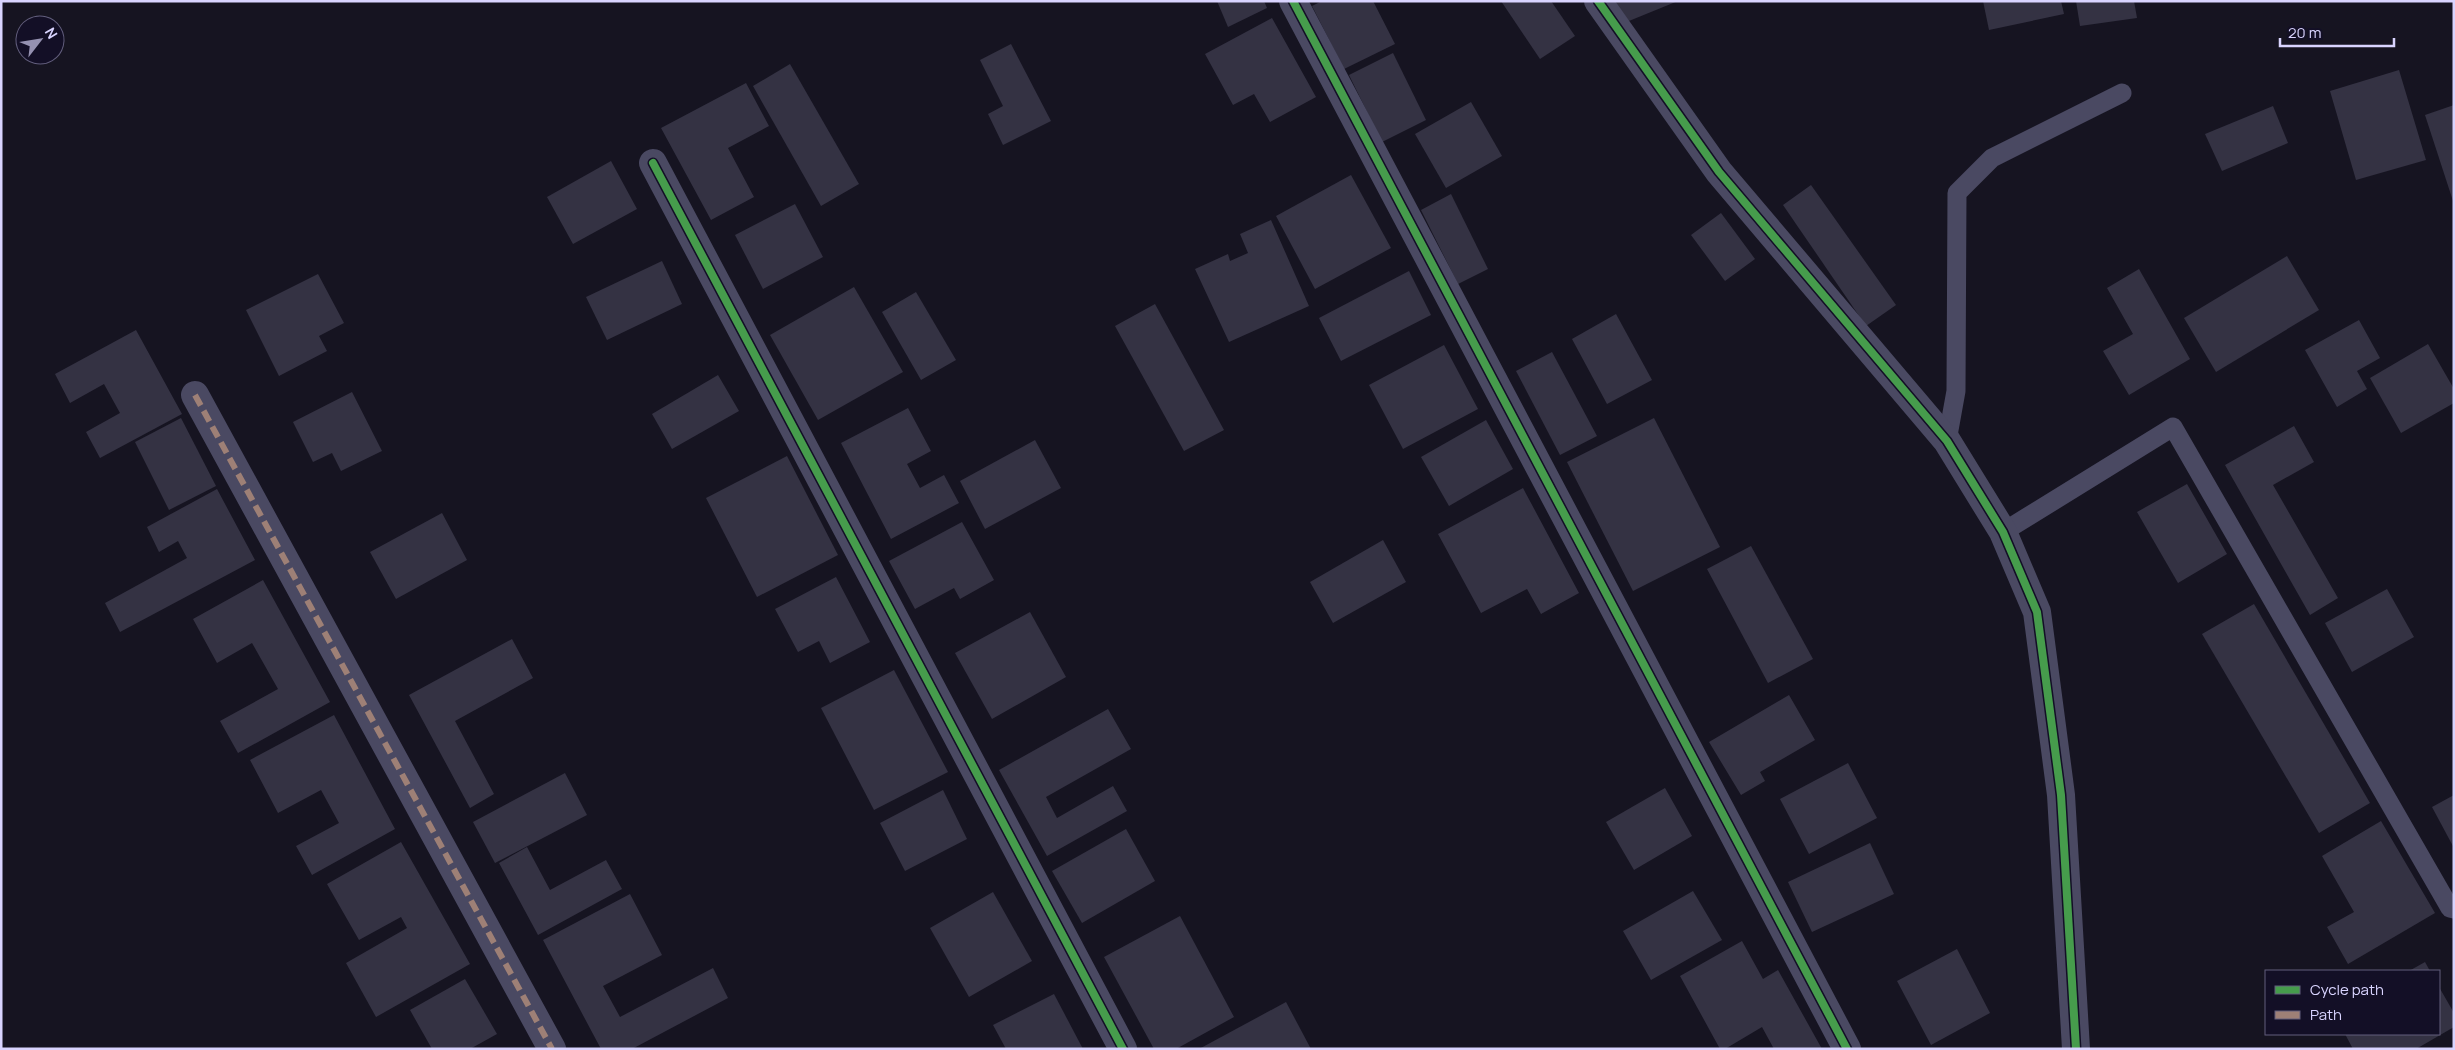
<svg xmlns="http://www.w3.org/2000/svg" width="2455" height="1050" viewBox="0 0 2455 1050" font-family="Manrope,sans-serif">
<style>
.building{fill:#343243}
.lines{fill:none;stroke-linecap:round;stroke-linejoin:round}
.lane{stroke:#4a4962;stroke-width:19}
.street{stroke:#4a4962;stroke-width:28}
.quiet{stroke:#9e8076;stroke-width:6;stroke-dasharray:12 6;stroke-linecap:butt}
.cycleway-casing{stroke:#130f26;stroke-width:11}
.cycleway{stroke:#469c4c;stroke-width:8}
</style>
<rect width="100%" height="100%" fill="#161421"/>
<!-- building -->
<g class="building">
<polygon points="1217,1 1264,1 1267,8 1228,27"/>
<polygon points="1322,1 1373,1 1395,44 1344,69 1312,6"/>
<polygon points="1501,1 1551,1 1575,36 1540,59"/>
<polygon points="1615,1 1678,1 1624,23"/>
<polygon points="1983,1 2061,1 2064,14 1989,30"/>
<polygon points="2076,1 2134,1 2137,18 2080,26"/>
<polygon points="1272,18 1316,97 1270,122 1254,94 1233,105 1205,54"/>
<polygon points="1011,44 1051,121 1003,145 988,114 1003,106 980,60"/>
<polygon points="1393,53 1426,120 1382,142 1349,75"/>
<polygon points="790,64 859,184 821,206 753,86"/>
<polygon points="2399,70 2426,160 2356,180 2330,91"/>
<polygon points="746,83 769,126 728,148 754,197 711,220 661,128"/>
<polygon points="1471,102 1502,156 1446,188 1415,134"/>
<polygon points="2454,105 2454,201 2453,201 2425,115"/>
<polygon points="2273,106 2288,143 2222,171 2205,134"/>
<polygon points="611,161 637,209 573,244 547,197"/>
<polygon points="1351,175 1391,248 1315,289 1276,216"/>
<polygon points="1811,185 1896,305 1866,326 1783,205"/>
<polygon points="1451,194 1488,269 1458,284 1421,210"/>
<polygon points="795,204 823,257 763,289 735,235"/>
<polygon points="1721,213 1755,259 1725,281 1691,235"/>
<polygon points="1271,220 1309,306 1229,342 1195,269 1228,254 1230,261 1248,253 1240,234"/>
<polygon points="2287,256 2319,310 2216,372 2184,318"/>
<polygon points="662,261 682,304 607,340 586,297"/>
<polygon points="2139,269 2190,359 2129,395 2103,351 2133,334 2107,288"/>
<polygon points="1409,271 1431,315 1341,361 1319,318"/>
<polygon points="318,274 344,323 319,336 327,351 279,376 246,310"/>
<polygon points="854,287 903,372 818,420 770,335"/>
<polygon points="916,292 956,360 921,380 882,312"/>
<polygon points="1155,304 1224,430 1184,451 1115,326"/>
<polygon points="1616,314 1652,380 1607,404 1572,339"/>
<polygon points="2359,320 2380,358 2357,371 2367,389 2337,407 2305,350"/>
<polygon points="136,330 182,414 100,458 86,432 120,413 104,384 70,403 55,374"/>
<polygon points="2428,344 2454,389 2454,403 2401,433 2370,378"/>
<polygon points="1444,345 1478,409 1403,449 1369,385"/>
<polygon points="1552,352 1597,436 1560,455 1516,371"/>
<polygon points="718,375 739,411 672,449 652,414"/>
<polygon points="352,392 382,451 341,471 332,453 313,462 293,422"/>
<polygon points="908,408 931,451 907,464 920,488 944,475 959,503 891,539 841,443"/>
<polygon points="181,418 216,486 169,510 135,442"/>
<polygon points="1654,418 1720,547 1633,591 1567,462"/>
<polygon points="1486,420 1513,469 1449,506 1421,457"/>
<polygon points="2294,426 2314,462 2273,485 2338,598 2310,615 2225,465"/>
<polygon points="1035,440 1061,488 985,529 960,481"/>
<polygon points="787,456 838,555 757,597 706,498"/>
<polygon points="2187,484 2227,554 2178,583 2137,512"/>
<polygon points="1523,488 1579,593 1541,614 1527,589 1481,613 1438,534"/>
<polygon points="217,489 255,560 120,632 105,603 187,558 178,541 159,552 147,527"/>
<polygon points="442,513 467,560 396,599 370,552"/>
<polygon points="962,522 994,580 960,599 954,588 915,609 889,561"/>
<polygon points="1383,540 1406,582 1333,623 1310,582"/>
<polygon points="1751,546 1813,659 1768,683 1707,569"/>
<polygon points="836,577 870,642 830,663 819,641 798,652 775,609"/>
<polygon points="263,580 330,702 238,753 220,721 278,689 252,643 217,663 193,619"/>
<polygon points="2387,589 2414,637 2352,672 2325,623"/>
<polygon points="2254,604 2370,803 2319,833 2202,634"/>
<polygon points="1030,612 1066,677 992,719 955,653"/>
<polygon points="512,639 533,678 455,721 494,794 470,808 409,695"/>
<polygon points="894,670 948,772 874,810 821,708"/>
<polygon points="1789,695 1815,740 1760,772 1765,781 1741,795 1709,742"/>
<polygon points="1108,709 1131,749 1046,797 1057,818 1113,786 1127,811 1047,856 999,770"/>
<polygon points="334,715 395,829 312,875 296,846 339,823 321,790 278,813 250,760"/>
<polygon points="1848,763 1877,818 1809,854 1780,799"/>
<polygon points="565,773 587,815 495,863 473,822"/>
<polygon points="1665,788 1692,836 1634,870 1606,822"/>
<polygon points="943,790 967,839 905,871 880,823"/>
<polygon points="2454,795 2454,848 2432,807"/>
<polygon points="2381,821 2435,913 2348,964 2327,927 2354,912 2322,856"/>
<polygon points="1126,829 1155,881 1082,923 1052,871"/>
<polygon points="401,842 470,964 376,1017 346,963 407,928 401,917 359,940 327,884"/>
<polygon points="1870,843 1894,894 1812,932 1788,882"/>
<polygon points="527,847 550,890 606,860 622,889 538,935 499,863"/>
<polygon points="1693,891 1722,940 1651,980 1623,931"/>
<polygon points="993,892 1032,961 969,997 930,928"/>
<polygon points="630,894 662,955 603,986 620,1017 713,968 728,998 632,1049 601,1049 543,940"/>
<polygon points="1180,916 1234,1017 1176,1049 1154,1049 1104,957"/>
<polygon points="1742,941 1763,979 1778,970 1822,1049 1774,1049 1762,1027 1725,1049 1720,1049 1680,976"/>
<polygon points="1957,949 1990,1013 1931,1045 1897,981"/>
<polygon points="2425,962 2430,971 2409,971"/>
<polygon points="465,979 497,1034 470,1049 432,1049 410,1010"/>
<polygon points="2439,987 2454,1013 2454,1027 2416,1049 2353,1049 2345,1034 2439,1034"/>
<polygon points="1054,994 1083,1049 1006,1049 993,1025"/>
<polygon points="1286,1002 1311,1049 1199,1049"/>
</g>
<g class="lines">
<!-- lane -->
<g class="lane">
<polyline points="1947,441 1956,391 1957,193 1992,158 2122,93"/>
<polyline points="2003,532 2173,427 2450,908 2454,909"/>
</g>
<!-- street -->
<g class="street">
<polyline points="1293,1 1847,1049"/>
<polyline points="1598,1 1719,172 1947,441 2003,532 2037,612 2061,795 2076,1049"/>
<polyline points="653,163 1123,1049"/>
<polyline points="195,395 552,1049"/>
</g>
<!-- quiet -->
<polyline class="quiet" points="195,395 552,1049"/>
<!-- cycleway casing -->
<g class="cycleway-casing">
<g id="cycleway">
<polyline points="1293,1 1847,1049"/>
<polyline points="1598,1 1719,172 1947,441 2003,532 2037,612 2061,795 2076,1049"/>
<polyline points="653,163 1123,1049"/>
</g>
</g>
<!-- cycleway -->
<use href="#cycleway" class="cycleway"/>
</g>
<!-- border -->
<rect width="2455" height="1050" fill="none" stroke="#d9d4ff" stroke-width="5"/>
<!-- legend -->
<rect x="2265" y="970" width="175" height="65" fill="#130f26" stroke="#625e7d"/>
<rect x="2275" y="986" width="25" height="8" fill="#469c4c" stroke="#625e7d"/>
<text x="2310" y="995" font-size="15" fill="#d9d4ff">Cycle path</text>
<rect x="2275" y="1011" width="25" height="8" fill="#9e8076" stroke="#625e7d"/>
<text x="2310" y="1020" font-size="15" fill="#d9d4ff">Path</text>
<!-- north arrow -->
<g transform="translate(40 40) rotate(59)"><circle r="24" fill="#130f26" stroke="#625e7d"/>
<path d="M0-4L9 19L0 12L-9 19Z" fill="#9591b1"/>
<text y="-8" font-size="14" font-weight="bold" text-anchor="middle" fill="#d9d4ff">N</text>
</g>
<!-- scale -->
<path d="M2280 38v8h114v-8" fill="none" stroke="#d9d4ff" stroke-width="2.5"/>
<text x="2288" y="38" font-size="15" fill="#d9d4ff" stroke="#130f26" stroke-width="4" paint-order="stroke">20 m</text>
</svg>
